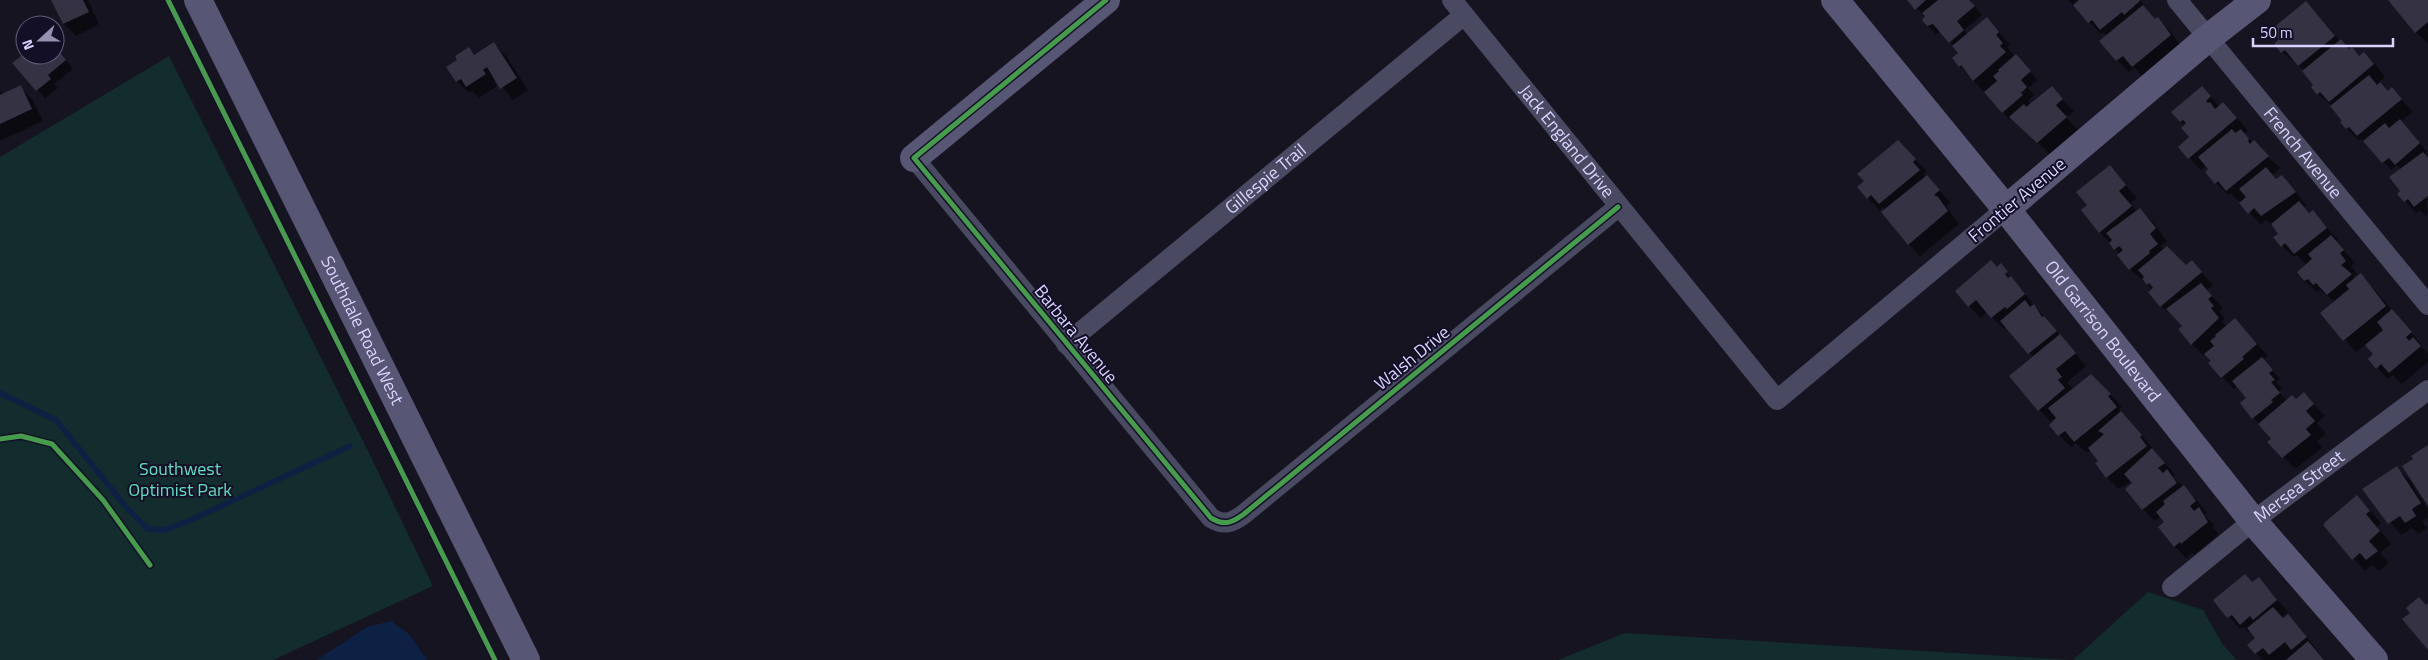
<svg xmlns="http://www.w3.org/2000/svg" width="2428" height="660" viewBox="0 0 2428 660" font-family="'Titillium Web',sans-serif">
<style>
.green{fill:#132c2d}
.water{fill:#0d2144}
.shadow{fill:#0007}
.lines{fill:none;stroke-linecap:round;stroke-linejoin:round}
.stream{stroke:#0d2144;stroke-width:5.5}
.building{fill:#343243}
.street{stroke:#4a4962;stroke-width:20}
.secondary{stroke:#575674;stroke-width:28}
.cycleway-casing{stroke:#130f26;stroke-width:8}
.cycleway{stroke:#469c4c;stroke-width:5}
.labels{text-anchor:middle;stroke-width:4;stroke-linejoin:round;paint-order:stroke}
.street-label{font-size:18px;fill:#d9d4ff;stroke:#130f26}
.park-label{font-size:18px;fill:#5fe0c0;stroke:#130f26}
</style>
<rect width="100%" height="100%" fill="#161421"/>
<!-- green -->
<g class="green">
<polygon points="169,56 370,455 433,586 273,660 0,660 0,157"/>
<polygon points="2148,592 2203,610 2223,645 2237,660 2073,660"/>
<polygon points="1625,633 2072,660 1558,660"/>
</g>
<!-- water -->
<polygon class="water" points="391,621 410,635 427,660 317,660 367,627"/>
<!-- shadow -->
<g class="shadow">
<polygon points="53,0 88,0 99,24 76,36 64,24"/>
<polygon points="1909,0 1969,0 1982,15 1964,30 1968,35 1987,19 2010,45 2007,47 2015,57 2038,80 2028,88 2034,95 2028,101 2031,105 2052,88 2074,112 2066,117 2078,130 2050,154 2012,118 2010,120 1960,66 1953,58 1960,53 1941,32 1936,34 1928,26 1925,17"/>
<polygon points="2068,0 2140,0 2156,20 2157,18 2169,30 2182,47 2144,78 2134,67 2129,72 2117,60 2107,36 2104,32 2101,34"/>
<polygon points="2390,0 2428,0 2428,43 2416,32"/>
<polygon points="2306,2 2340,41 2360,57 2364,53 2376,65 2385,77 2379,82 2389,92 2392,89 2413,112 2401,121 2427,152 2424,155 2428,159 2427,217 2420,210 2416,213 2399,194 2402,191 2401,169 2397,165 2391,170 2370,147 2361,139 2358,140 2342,123 2344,121 2331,105 2318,94 2305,71 2282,52"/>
<polygon points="494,44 506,56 528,90 513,100 497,80 494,82 497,86 479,98 472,91 469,93 457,81 448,67 459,60 469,49 475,55"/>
<polygon points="55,46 73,69 54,84 58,88 45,98 14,63 25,54 55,55"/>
<polygon points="20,87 32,99 43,121 0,141 0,90 3,95"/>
<polygon points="2202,88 2220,107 2223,104 2235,115 2248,131 2244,134 2280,168 2272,175 2278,180 2282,177 2293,188 2306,205 2303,207 2311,214 2313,212 2338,240 2336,242 2355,263 2351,266 2357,274 2353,277 2355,279 2361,274 2422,345 2420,346 2428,354 2428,362 2402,384 2393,375 2388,379 2377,368 2374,354 2366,344 2356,352 2321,313 2335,302 2320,290 2317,292 2305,281 2298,272 2307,265 2297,255 2294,257 2282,246 2280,234 2274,227 2266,220 2261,225 2240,202 2230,193 2228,195 2216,183 2207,165 2201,170 2179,147 2190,137 2185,126 2173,112"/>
<polygon points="1897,142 1927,171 1924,174 1951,203 1946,206 1959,224 1920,256 1909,244 1886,210 1883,207 1880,210 1868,198"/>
<polygon points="2110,167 2137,198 2130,203 2137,212 2140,209 2152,221 2167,241 2160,246 2164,250 2186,267 2192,262 2213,285 2206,290 2223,308 2219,312 2225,318 2222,321 2226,326 2235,319 2268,356 2263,360 2280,379 2276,382 2282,388 2278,391 2287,401 2296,401 2304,394 2325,416 2317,423 2326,434 2317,441 2322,448 2295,469 2269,442 2273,439 2253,418 2248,398 2237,386 2234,389 2222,377 2206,354 2204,356 2192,344 2184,326 2161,306 2153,290 2130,269 2120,254 2100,232 2089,206"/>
<polygon points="2000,265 2086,366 2067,382 2073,389 2102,387 2122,406 2119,408 2175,475 2173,477 2195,498 2207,513 2205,515 2215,526 2213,528 2219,534 2194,555 2192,553 2186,558 2174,546 2166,522 2161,516 2155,521 2143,509 2132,481 2119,489 2107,477 2100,461 2091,450 2087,453 2076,443 2071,447 2059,435 2051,425 2058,419 2056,417 2051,422 2039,410 2034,358 2007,327 2004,329 1987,312 1981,318 1969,306"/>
<polygon points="2397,468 2409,479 2428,509 2428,518 2422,521 2427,528 2418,534 2412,528 2401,535 2363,490"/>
<polygon points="2357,497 2381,523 2377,527 2391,544 2380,553 2389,563 2379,571 2372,565 2365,571 2325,526"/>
<polygon points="2259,579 2288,612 2282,617 2284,619 2288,616 2300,628 2325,660 2263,660 2249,645 2257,638 2243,627 2240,629 2215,600"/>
</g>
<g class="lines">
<!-- stream -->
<polyline class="stream" points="0,393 56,420 126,507 148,529 165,530 191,520 350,446"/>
</g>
<!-- building -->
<g class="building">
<polygon points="51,0 83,0 89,12 63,24"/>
<polygon points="1907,0 1926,0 1915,10"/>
<polygon points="1938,0 1969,0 1975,6 1957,21 1964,30 1949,43 1933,24 1927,26 1922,20 1925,16 1922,13"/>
<polygon points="2079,0 2139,0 2140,1 2124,15 2122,12 2100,30 2092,20 2088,23 2073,5"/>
<polygon points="2388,0 2428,0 2428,22 2415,33"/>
<polygon points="2306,1 2335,36 2298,66 2285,50 2281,53 2274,44 2279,39 2273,32 2273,28"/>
<polygon points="2143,5 2155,19 2158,17 2171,35 2132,67 2123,56 2116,61 2099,41"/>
<polygon points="1987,17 1999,32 1996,35 2003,43 2000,46 2006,52 1973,81 1961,65 1959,67 1952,58 1958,53 1952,46"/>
<polygon points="2341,39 2349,49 2352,47 2359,56 2364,52 2374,64 2329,102 2320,92 2317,95 2311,87 2313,85 2302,71"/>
<polygon points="494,42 517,78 500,89 487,67 483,70 486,74 466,87 461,79 456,82 446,67 457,60 455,56 469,47 474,55"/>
<polygon points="55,46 66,60 48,75 51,79 36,91 12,63 25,53 25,55 55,55"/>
<polygon points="2016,54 2031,71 2021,80 2027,87 2021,93 2023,95 2002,113 1984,92 1997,81 1993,76 1999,71 1998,70"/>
<polygon points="2369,75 2377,85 2380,82 2388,91 2392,87 2402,99 2357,136 2349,127 2346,129 2340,122 2342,121 2330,106"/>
<polygon points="21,85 32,109 0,124 0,95"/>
<polygon points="2052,86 2063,99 2056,105 2067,117 2037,143 2009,117 2024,104 2026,107"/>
<polygon points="2202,86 2211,96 2206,101 2208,103 2210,102 2215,109 2223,102 2237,118 2188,159 2178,147 2189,137 2181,128 2186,123 2183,120 2180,122 2171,112"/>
<polygon points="2400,119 2420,143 2395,165 2389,158 2382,163 2363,141 2385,123 2389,128"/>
<polygon points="2232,129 2235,133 2241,129 2249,139 2248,141 2250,144 2254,140 2269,156 2226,191 2218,181 2215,184 2205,172 2208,169 2198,157"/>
<polygon points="1898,140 1916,159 1913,162 1920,170 1879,204 1871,195 1867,199 1857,187 1864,181 1857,174"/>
<polygon points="2423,152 2428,158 2428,196 2414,207 2408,199 2404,202 2397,194 2400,191 2389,177"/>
<polygon points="2110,165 2126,185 2119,191 2132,206 2099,233 2081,210 2087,205 2076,192"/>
<polygon points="2266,167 2276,179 2282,175 2296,192 2261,216 2254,208 2248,214 2239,203 2246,197 2239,189"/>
<polygon points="1927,175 1940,190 1934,195 1938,197 1948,211 1908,245 1881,212"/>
<polygon points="2299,201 2309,213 2313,210 2327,228 2294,254 2285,243 2281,247 2273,237 2278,234 2271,224"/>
<polygon points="2140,208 2156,228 2150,234 2158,244 2149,251 2150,253 2129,270 2117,255 2123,250 2119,246 2114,250 2109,243 2112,240 2106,233"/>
<polygon points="2331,235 2344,250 2340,253 2346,261 2341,265 2352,274 2327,295 2316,283 2313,285 2308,279 2304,281 2297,272 2312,259 2308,254"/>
<polygon points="2167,246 2186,265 2192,260 2202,272 2160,307 2148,292 2153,288 2149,283 2147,285 2142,279 2144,277 2138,270"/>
<polygon points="1991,260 1997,267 2001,263 2008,272 2005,274 2008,278 2011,276 2025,294 2007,309 2005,307 1991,318 1976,300 1968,307 1955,291"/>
<polygon points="2361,273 2386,306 2343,341 2320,313 2349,289 2346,285"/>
<polygon points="2201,283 2212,296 2208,299 2214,306 2211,308 2219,318 2191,345 2178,329 2182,326 2166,309"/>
<polygon points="2025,300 2030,307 2034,304 2042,317 2044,316 2057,331 2028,354 2000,321"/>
<polygon points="2392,309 2412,332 2406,337 2409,341 2413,337 2421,346 2389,373 2381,364 2376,369 2368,359 2373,354 2365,345 2383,330 2377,322"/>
<polygon points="2235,318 2257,344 2242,357 2244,359 2221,378 2208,363 2211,361 2204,354 2214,346 2210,341 2216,336 2215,335"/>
<polygon points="2060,334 2076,353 2056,369 2062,377 2058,380 2065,388 2038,411 2009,376"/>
<polygon points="2262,357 2273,370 2269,373 2275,380 2271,382 2280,393 2271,400 2273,402 2252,419 2240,403 2246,398 2232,381"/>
<polygon points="2091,374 2111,394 2108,396 2117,407 2074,442 2065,431 2058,436 2049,425 2056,418 2048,408"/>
<polygon points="2304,392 2314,404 2306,411 2315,421 2306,429 2311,435 2282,458 2267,442 2271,439 2258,424 2292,395 2296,399"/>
<polygon points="2121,411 2142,435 2140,437 2147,446 2106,478 2095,463 2098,461 2088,448 2104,434 2098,431"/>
<polygon points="2428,445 2428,506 2402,466 2413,459 2411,456"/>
<polygon points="2152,448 2165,463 2158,468 2163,473 2167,469 2177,483 2142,510 2125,489 2132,483 2124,474"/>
<polygon points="2397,466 2421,503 2412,509 2416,516 2405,523 2400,516 2388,524 2362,489"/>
<polygon points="2184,485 2196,501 2190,506 2194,511 2199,507 2208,522 2181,544 2180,542 2174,547 2158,527 2164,522 2156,512 2165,504 2163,501"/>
<polygon points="2357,495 2370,511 2366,514 2380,531 2369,541 2378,551 2366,560 2360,553 2352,560 2324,526 2324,523"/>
<polygon points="2245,574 2252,582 2259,577 2277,600 2253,620 2250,616 2240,625 2232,615 2227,618 2213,600"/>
<polygon points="2419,597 2426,605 2428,603 2428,650 2402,619 2410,613 2406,608"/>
<polygon points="2273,607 2283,618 2288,614 2307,637 2291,650 2285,642 2269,655 2263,648 2255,654 2247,645 2255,638 2247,628"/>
<polygon points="2308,641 2324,660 2286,660"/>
</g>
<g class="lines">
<!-- street -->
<g class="street">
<path id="s1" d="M1452,0L1777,400L2006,209"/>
<path id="s2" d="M2177,0L2428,305"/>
<path d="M914,158L1211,518C1224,526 1232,523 1244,514L1618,207"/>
<path id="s3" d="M1066,344L1464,15"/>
<path id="s4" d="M2172,587L2253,521L2428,390"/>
</g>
<!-- secondary -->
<g class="secondary">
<path id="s5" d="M198,0L526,660"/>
<path id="s6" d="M1835,0L2006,209L2253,521L2374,660"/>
<polyline points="914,158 1106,0"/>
<polyline points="2006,209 2208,38 2257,0"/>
</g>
<!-- cycleway casing -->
<g class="cycleway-casing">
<g id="cycleway">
<polyline points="168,0 495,660"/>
<path d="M1106,0L914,158L1211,518C1224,526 1232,523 1244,514L1618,207"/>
<polyline points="0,439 21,436 52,444 103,500 150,565"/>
</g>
</g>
<!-- cycleway -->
<use href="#cycleway" class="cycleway"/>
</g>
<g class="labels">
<!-- street labels -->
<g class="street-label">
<text dy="6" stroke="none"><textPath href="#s1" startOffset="182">Jack England Drive</textPath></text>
<text dy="6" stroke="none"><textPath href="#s2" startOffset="198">French Avenue</textPath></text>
<text dy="6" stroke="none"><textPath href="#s3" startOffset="259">Gillespie Trail</textPath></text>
<text transform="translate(2017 200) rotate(-40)" y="6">Frontier Avenue</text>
<text dy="6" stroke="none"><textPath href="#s5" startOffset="369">Southdale Road West</textPath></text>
<text dy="6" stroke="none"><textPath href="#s6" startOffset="426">Old Garrison Boulevard</textPath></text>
<text transform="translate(1076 334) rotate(51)" y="6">Barbara Avenue</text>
<text transform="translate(1412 358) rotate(-39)" y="6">Walsh Drive</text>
<text dy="6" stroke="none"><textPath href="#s4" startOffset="162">Mersea Street</textPath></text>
</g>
<!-- park labels -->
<g class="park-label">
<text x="180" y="475">Southwest<tspan x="180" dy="21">Optimist Park</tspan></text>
</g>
</g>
<!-- north arrow -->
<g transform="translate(40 40) rotate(249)"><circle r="24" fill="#130f26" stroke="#625e7d"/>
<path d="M0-4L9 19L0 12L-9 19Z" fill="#9591b1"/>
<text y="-8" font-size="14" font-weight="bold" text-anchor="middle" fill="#d9d4ff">N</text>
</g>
<!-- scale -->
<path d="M2253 38v8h140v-8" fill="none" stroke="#d9d4ff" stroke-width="2.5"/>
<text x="2260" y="38" font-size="15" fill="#d9d4ff" stroke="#130f26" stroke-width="4" paint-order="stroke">50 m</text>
</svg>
